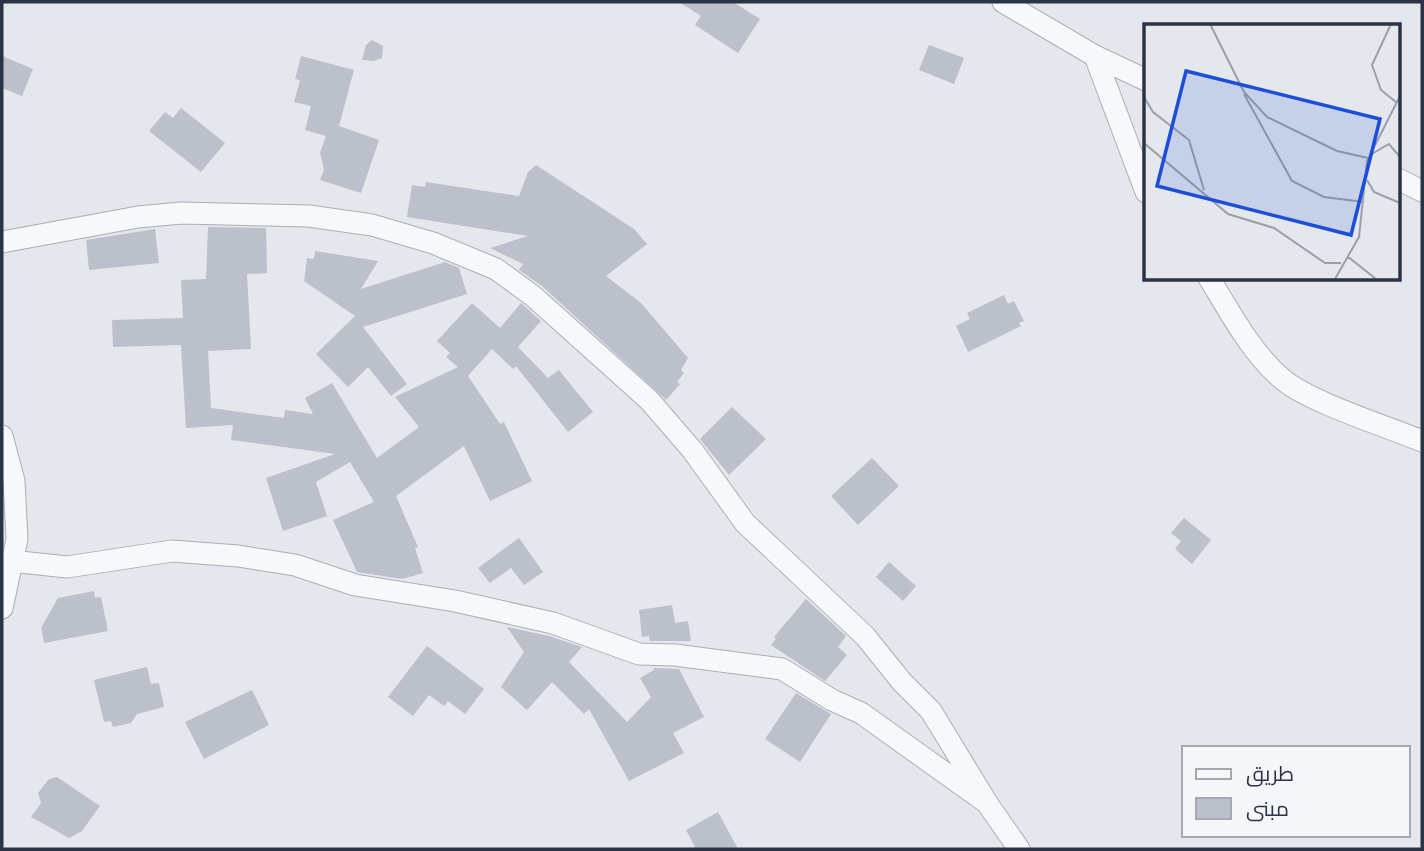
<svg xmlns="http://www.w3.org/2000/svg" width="1424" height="851" viewBox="0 0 1424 851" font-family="'Alegreya Sans',Cairo,sans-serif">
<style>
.building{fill:#bbc0ca}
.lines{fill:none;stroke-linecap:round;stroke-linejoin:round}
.street-casing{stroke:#a9aeb7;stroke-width:23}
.street{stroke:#f7f8fa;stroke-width:21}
.inset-road{fill:none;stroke:#9a9fa9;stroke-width:2}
.view{fill:#1d4ed8;fill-opacity:0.15;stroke:#1d4ed8;stroke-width:3.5}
.inset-edge{fill:none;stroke:#2b3445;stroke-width:3.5}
</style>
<rect width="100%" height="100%" fill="#e4e7ec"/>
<!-- building -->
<g class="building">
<polygon points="679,2 733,2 760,19 738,53 695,25 701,16"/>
<polygon points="372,40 383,46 382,58 374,61 362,60 366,45"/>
<polygon points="929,45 964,58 954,84 919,70"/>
<polygon points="2,56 33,69 22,96 2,88"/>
<polygon points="301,56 354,70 339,126 379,140 361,193 320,180 324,170 320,153 326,136 305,130 311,106 294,102 300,80 295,79"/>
<polygon points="181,108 225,143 201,172 149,131 165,112 173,118"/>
<polygon points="536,165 634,229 647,244 606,276 641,303 688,358 681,370 684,373 677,382 680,384 666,400 542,286 519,270 523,264 490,248 528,236 407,217 412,185 425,187 426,182 519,196 528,172"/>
<polygon points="208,227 266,228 267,273 247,274 251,349 208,351 211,408 284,418 285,410 313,414 305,398 332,383 377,458 419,427 395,397 458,367 446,357 450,353 437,341 472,303 500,328 521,303 541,321 518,347 548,378 559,370 593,412 568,432 516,366 513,369 492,349 468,376 500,424 504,422 532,481 490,501 464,446 396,496 418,547 415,548 423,573 402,579 357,572 333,520 374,502 350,462 316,482 327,516 283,531 266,478 335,454 231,440 233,425 186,428 181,345 113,347 112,320 183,318 181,280 206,279"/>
<polygon points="155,229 159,263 89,270 86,240"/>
<polygon points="315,251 378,261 361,289 445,262 459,268 467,294 363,327 407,384 391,396 368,367 348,387 316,354 355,316 304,281 307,258 314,259"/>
<polygon points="1004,295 1008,304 1014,301 1024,321 1019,323 1021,326 968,352 956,326 970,319 967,313"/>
<polygon points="732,407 766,439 729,475 700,439"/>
<polygon points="872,458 899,486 858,525 831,496"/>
<polygon points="1184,518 1211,540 1192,564 1175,549 1181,541 1171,533"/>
<polygon points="519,538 543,572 524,585 511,568 490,583 478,568"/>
<polygon points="889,562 916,586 903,601 876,577"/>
<polygon points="94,591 95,598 101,597 108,631 44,643 41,628 58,598"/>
<polygon points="806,599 846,636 838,647 847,655 825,681 771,645 776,639 774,637"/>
<polygon points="672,605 675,623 688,621 691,641 650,641 649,636 642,637 639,610"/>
<polygon points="507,627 549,636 582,647 569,662 627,722 651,697 640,678 654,670 654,668 679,669 704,717 673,733 684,753 629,781 589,709 584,714 552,682 527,710 501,687 524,652"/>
<polygon points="427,646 484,689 465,714 448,701 444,706 429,695 413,716 388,697"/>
<polygon points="147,667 151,684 159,683 164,707 137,714 131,723 113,727 111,721 104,722 94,680"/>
<polygon points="252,690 269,725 204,759 185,722"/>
<polygon points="796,693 831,714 800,762 765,739"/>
<polygon points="57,777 100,806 82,831 69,838 31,817 41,803 38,793 49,779"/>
<polygon points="718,812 738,849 696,849 686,830"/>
</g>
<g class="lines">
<!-- street casing -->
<g class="street-casing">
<g id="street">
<polyline points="1003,2 1095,56 1146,80"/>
<polyline points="1095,56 1146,192"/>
<polyline points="1398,179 1422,191"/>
<polyline points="2,242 138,217 181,213 309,216 372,225 433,243 496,269 533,296 649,400 693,451 745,523 865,636 902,682 931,711 987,803"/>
<path d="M1209,278C1230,312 1250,351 1281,378C1308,402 1386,426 1422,441"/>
<polyline points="2,436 14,481 17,539 2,608"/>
<polyline points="11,561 67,567 172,551 238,556 295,565 355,585 455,601 553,623 639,654 675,655 782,669 832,700 861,713 987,803 1019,849"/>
</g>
</g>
<!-- street -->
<use href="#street" class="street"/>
</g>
<!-- overview -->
<g transform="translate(1144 24)">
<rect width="256" height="256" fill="#e4e7ec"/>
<path class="inset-road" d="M66,0L100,68L123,93L193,127L224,134M247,0L228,41L237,66L252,78M100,70L148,157L180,173L220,178M0,73L9,88L45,116L60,166M0,119L84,190L130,204L181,239H197M226,131L245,120L256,133M223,156L230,168L256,179M203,232L232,255M191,255L215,213L223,137L256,72"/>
<path class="view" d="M42,47L236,95L207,211L13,162Z"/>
<rect width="256" height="256" class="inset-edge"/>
</g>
<!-- border -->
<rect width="1424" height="851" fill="none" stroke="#2b3445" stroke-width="7"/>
<!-- legend -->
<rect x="1182" y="746" width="228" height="91" fill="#f4f6f9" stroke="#a4a8b1" stroke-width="2"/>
<rect x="1196" y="769" width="35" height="10" fill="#f7f8fa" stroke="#a4a8b1" stroke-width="2"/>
<text x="1246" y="781" font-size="21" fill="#2b3445">طريق</text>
<rect x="1196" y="798" width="35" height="21" fill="#bbc0ca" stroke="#a4a8b1" stroke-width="2"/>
<text x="1246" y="816" font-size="21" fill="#2b3445">مبنى</text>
</svg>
